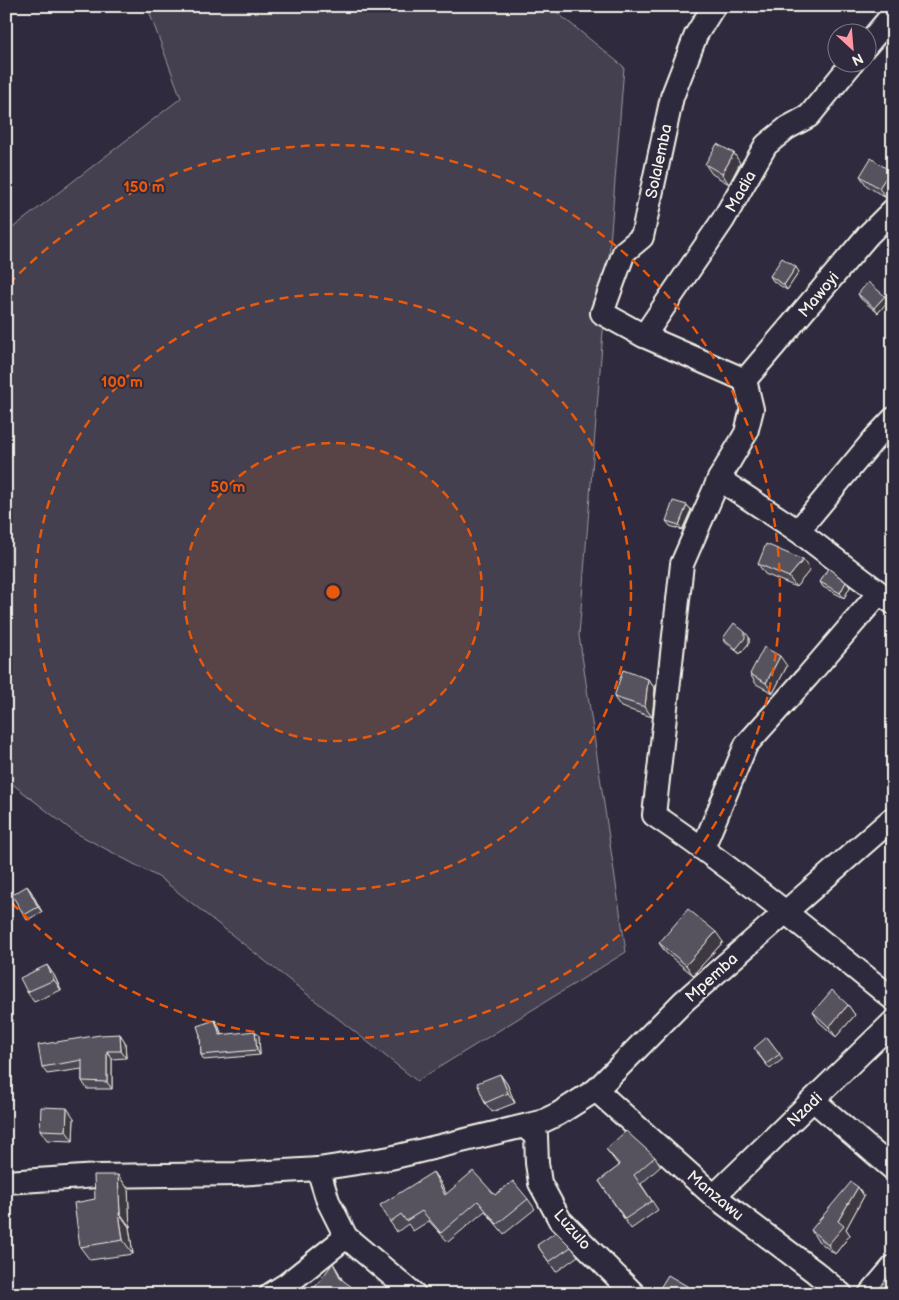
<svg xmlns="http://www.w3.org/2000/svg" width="899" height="1300" viewBox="0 0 899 1300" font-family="'Balsamiq Sans',sans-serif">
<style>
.green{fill:#454050;stroke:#9c989c}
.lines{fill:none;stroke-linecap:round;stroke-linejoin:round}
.minor-casing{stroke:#f4f1e8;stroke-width:26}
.minor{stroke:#2f2a3d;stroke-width:22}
.wall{fill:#4a4752;stroke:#f4f1e8}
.shaded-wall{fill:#3c3942;stroke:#f4f1e8}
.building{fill:#56525f;stroke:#f4f1e8}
.ring{fill:none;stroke:#e8590c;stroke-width:2.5;stroke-dasharray:9 6}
.labels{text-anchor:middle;stroke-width:4;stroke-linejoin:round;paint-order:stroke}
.street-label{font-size:16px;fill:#f4f1e8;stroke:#2f2a3d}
.centre{fill:#e8590c;stroke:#2f2a3d;stroke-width:2.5}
.ring-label{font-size:15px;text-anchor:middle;font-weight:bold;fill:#e8590c;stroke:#2f2a3d;stroke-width:4;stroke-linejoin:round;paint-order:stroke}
</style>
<rect width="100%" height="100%" fill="#2f2a3d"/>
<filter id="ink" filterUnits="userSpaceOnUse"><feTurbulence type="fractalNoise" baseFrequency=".02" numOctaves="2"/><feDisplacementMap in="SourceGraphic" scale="10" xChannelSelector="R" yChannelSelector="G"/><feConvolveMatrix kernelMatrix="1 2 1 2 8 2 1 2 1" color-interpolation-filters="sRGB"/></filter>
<g filter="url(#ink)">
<!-- green -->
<polygon class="green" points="147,6 549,6 624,67 579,635 626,952 417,1081 160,878 74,832 6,779 6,233 181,98"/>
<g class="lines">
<!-- minor casing -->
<g class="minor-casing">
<g id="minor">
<path d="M714,6L696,35L672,97L642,237L624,252L602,313L644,336L745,380L752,409L746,433L719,479L682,564L654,815C738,871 815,936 893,999"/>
<polyline points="866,46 893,14"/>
<polyline points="644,336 723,220 766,145 787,128 809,116 853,62"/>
<polyline points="745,380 868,235 893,210"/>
<polyline points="719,479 798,531 893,603"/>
<polyline points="798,531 875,438 893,419"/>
<polyline points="703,848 746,745 807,677 879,593"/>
<polyline points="596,1090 714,1196 815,1272 841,1294"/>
<polyline points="813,1100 893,1169"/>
<polyline points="525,1127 536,1136 537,1163 540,1183 560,1220 634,1294"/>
<polyline points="318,1169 328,1201 346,1237 414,1294"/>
<polyline points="6,1182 98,1176 236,1174 318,1169 390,1158 541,1122 558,1114 596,1090 684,1001 893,818"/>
<polyline points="714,1196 893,1022"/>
<polyline points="271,1294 287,1284 346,1237"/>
<polyline points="870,1294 893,1267"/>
</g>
</g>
<!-- minor -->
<use href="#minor" class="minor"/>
</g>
<!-- wall -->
<g class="wall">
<polygon points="740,163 729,184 712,174 705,164"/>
<polygon points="890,171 893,174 893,188 886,198 867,186 860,176"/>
<polygon points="799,272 787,290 773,281 770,276"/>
<polygon points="858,294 885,296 888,301 878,313 861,299"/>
<polygon points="687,505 691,510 682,530 670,526 666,521"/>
<polygon points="758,564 810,570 796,587 765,574"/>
<polygon points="820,582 846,582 850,587 844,598 823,587"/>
<polygon points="749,637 749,643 740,654 726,643 723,638"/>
<polygon points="787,666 773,693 756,684 750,674"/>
<polygon points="648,679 655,689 652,717 621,707 614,697"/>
<polygon points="27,886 42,912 27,920 24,915"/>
<polygon points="723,942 693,975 666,953 659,943"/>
<polygon points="54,975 61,990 34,1002 27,992"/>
<polygon points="848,1005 855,1015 836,1037 819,1022 813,1012"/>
<polygon points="215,1020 218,1025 222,1035 259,1036 260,1055 204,1060 201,1055 200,1035"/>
<polygon points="120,1034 125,1042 126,1058 112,1059 112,1089 87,1089 82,1081 82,1069 47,1074 42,1067"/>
<polygon points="767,1037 783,1059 770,1069 757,1053"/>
<polygon points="500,1074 507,1084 515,1103 492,1112 485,1103"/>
<polygon points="74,1118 73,1141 47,1140 40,1130"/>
<polygon points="606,1149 655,1157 661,1166 641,1184 658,1210 631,1229 599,1181 619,1166"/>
<polygon points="433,1172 440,1182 446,1194 495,1195 528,1199 535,1209 504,1234 485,1211 448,1242 429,1221 413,1231 408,1224 397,1232 390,1222"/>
<polygon points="118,1175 128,1189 130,1227 129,1227 133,1254 90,1260 80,1247 95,1199"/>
<polygon points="858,1187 864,1196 846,1229 850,1235 835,1254 817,1240 811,1230"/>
<polygon points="537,1245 571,1247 578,1256 556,1272"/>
<polygon points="660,1288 690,1291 689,1294 665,1294"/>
</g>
<!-- shaded-wall -->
<g class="shaded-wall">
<polygon points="734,153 740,163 729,184 722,174"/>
<polygon points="890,171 893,174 893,188 886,198 879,188"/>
<polygon points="796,267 799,272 787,290 784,285"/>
<polygon points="885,296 888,301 878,313 874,308"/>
<polygon points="687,505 691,510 682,530 679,525"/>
<polygon points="803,560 810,570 796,587 789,577"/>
<polygon points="846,582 850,587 844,598 840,593"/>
<polygon points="745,632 749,637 749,643 740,654 736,649"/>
<polygon points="780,656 787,666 773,693 766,683"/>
<polygon points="648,679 655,689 652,717 645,707"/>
<polygon points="27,886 31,891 42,912 38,907"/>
<polygon points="716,932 723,942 693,975 686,965"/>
<polygon points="47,965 54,975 61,990 54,980"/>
<polygon points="848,1005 855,1015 836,1037 829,1027"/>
<polygon points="215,1020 218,1025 224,1041 220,1035"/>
<polygon points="255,1031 259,1036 260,1055 257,1050"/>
<polygon points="120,1034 125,1042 126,1058 121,1051"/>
<polygon points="107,1051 112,1059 112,1089 107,1082"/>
<polygon points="500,1074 507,1084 515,1103 508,1093"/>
<polygon points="67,1108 74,1118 73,1141 66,1131"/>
<polygon points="433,1172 440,1182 452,1204 445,1195"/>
<polygon points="118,1175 128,1189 130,1227 120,1213"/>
<polygon points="858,1187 864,1196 846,1229 850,1235 835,1254 828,1245 838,1221"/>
<polygon points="119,1213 129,1227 133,1254 123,1240"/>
<polygon points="333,1263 338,1271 346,1287 341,1279"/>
<polygon points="687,1286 690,1291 689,1294 682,1294"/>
</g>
<!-- building -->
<g class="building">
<polygon points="717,144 734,153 722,174 705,164"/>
<polygon points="871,158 890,171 879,188 860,176"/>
<polygon points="782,258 796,267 784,285 770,276"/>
<polygon points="868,282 885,296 874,308 858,294"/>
<polygon points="673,501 687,505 679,525 666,521"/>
<polygon points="766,544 803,560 789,577 758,564"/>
<polygon points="828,568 846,582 840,593 820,582"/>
<polygon points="734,623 745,632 745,638 736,649 723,638"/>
<polygon points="764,647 780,656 766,683 750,674"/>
<polygon points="623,670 648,679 645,707 614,697"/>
<polygon points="27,886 38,907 24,915 12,895"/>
<polygon points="688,909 716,932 686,965 659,943"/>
<polygon points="47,965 54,980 27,992 20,978"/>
<polygon points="832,990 848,1005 829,1027 813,1012"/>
<polygon points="215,1020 220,1035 255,1031 257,1050 201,1055 200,1035 197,1026"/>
<polygon points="120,1034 121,1051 107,1051 107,1082 82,1081 82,1060 42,1067 38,1045 100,1035"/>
<polygon points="767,1037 780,1054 766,1064 754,1048"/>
<polygon points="500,1074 508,1093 485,1103 477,1083"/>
<polygon points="41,1107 67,1108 66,1131 40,1130"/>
<polygon points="626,1131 655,1157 634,1175 652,1201 625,1219 599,1181 620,1165 606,1149"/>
<polygon points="473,1171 495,1195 513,1181 528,1199 497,1224 478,1201 441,1233 422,1211 406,1221 401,1214 390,1222 380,1205 433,1172 445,1195"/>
<polygon points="94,1175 118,1175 120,1213 119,1213 123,1240 80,1247 74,1203 95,1199"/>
<polygon points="851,1182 858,1187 838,1221 844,1226 828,1245 811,1230"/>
<polygon points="556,1232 571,1247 549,1262 537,1245"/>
<polygon points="333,1263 341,1279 356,1290 353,1294 310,1294"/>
<polygon points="893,1270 893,1294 875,1294"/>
<polygon points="668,1275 687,1286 682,1294 670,1294 660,1288"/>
</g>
</g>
<!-- distance rings -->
<circle cx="333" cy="592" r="149" fill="#e8590c" fill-opacity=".12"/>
<g class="ring">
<circle cx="333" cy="592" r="149"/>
<circle cx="333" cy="592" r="298"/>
<path d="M9 284A447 447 0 1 1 9 900"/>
</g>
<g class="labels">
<!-- street labels -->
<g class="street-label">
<text transform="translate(658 161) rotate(-78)" y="6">Solalemba</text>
<text transform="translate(740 191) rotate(-60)" y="6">Madia</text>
<text transform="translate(818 294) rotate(-50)" y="6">Mawoyi</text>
<text transform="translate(711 977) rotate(-42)" y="6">Mpemba</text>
<text transform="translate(804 1109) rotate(-44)" y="6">Nzadi</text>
<text transform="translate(716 1195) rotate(40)" y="6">Manzawu</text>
<text transform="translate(573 1229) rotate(49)" y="6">Luzulo</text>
</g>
</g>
<circle cx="333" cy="592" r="8" class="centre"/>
<g class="ring-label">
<text x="144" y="192">150 m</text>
<text x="122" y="387">100 m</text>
<text x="228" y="492">50 m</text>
</g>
<!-- margin -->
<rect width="899" height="1300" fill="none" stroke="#2f2a3d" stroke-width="25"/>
<rect x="12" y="12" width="874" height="1275" fill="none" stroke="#f4f1e8" stroke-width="2" filter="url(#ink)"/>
<!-- north arrow -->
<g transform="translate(852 48) rotate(154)"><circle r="24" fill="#2f2a3d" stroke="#7e7a81"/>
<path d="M0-4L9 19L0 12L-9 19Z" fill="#ff9aa2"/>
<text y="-8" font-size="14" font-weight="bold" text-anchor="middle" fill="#f4f1e8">N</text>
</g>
</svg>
